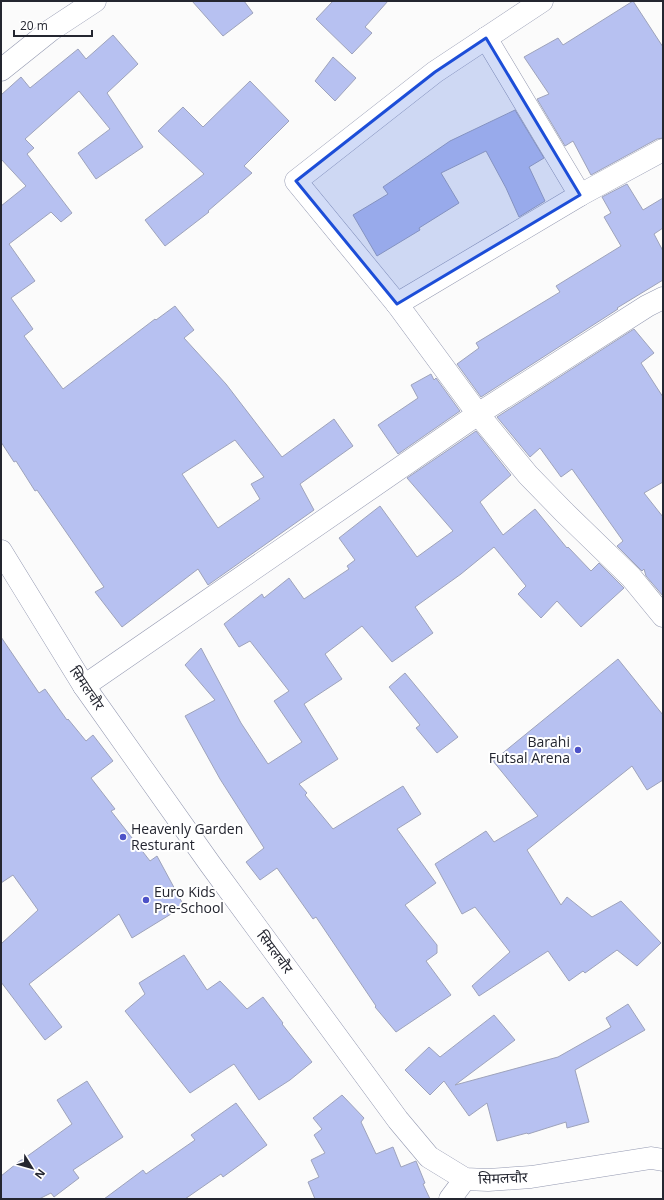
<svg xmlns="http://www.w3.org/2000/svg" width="664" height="1200" viewBox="0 0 664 1200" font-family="'Open Sans','Noto Sans Devanagari',sans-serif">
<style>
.building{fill:#b7c1f1;stroke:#9ea3bb;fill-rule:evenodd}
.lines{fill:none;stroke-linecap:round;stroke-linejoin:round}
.street-casing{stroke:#9499b1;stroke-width:23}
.secondary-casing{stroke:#9499b1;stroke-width:23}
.street{stroke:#fff;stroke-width:22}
.secondary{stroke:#fff;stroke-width:22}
.marked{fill:#1d4ed8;fill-opacity:0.2;stroke:#1d4ed8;stroke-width:3;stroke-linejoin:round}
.poi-dot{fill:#4d52c8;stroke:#fff;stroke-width:1.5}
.labels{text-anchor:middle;stroke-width:4;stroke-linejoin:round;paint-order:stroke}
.street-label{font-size:14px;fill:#242630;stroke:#fff}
.poi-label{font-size:14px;fill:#242630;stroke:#fff;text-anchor:start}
</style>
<rect width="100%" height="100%" fill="#fbfbfb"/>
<!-- building -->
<g class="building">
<polygon points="192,1 244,1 253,13 223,36"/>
<polygon points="333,1 388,1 365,27 372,33 352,54 316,19"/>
<polygon points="633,1 663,47 663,138 657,139 591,175 573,141 565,146 537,99 549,94 524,57 558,38 563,45"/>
<path d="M113,35L138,64L107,93L143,147L96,179L78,153L110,129L79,91L25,139L34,148L27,154L72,213L61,222L51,212L9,244L35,281L11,298L33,329L24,336L63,389L155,319L156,320L175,306L194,330L184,338L226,384L282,457L334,419L353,446L300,484L314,510L208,585L198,569L122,627L95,592L104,587L37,490L35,491L16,461L14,462L1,442V206L26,186L1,159V95L21,77L30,88L78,49L86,59ZM235,440L264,477L251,484L260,499L218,528L182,474Z"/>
<polygon points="333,57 356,78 335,101 315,81"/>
<polygon points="250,81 289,121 244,166 252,173 208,211 209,212 165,246 145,220 204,174 158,131 183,107 203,127"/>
<polygon points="515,110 544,158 529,167 545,201 519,217 506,188 486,151 441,173 459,203 419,228 420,230 377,256 353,215 388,194 383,187 450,141"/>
<polygon points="627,184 643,210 663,198 663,228 654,234 663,251 663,280 617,308 618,309 481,397 457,364 479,348 476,343 560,292 556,286 621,246 604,217 611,213 602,197"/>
<polygon points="634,329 654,353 641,363 663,397 663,482 644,493 663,517 663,596 646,576 644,569 642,571 617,546 623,541 572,469 561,477 540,448 530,457 497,417"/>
<polygon points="431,374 434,380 436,378 460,411 398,454 378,425 418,398 411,385"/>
<polygon points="476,431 511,475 480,502 503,535 535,509 567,548 568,547 591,571 599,563 624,588 581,627 557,601 541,618 518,594 526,586 494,547 461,574 415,607 433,633 392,662 362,626 325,654 342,679 304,704 338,759 299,784 307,793 305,795 333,829 403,786 421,814 397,829 436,883 405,905 437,945 437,953 426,961 451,995 396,1032 375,1007 376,1006 316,917 313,919 277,868 260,880 246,862 264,848 220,779 185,716 215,700 185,665 201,648 241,723 268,764 302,742 274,701 289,691 250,641 239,647 224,624 262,594 264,598 289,578 304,599 349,569 347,566 355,560 339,538 380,506 417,557 453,531 407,478"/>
<polygon points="1,637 39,693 45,689 67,720 68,719 86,741 93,735 113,761 91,778 115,809 111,811 150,861 157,856 184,906 132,938 119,914 29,984 62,1027 45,1040 1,982 1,944 38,910 13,875 1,883"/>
<polygon points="618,659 663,715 663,780 647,790 632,766 527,850 561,905 567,897 592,917 621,901 661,943 637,966 617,950 585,973 583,971 569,981 548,951 479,996 472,986 510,952 475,907 462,914 435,864 486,831 494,842 538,816 493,761"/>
<polygon points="405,673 458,737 437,753 416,728 420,725 389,687"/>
<polygon points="184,955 207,990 220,981 247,1009 263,997 283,1023 282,1024 312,1062 290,1080 259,1100 234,1064 190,1093 125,1011 145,994 139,983"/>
<polygon points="628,1004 645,1030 575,1070 589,1122 567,1128 566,1122 528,1134 527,1133 497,1141 487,1103 469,1116 444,1081 430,1095 405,1070 429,1047 440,1057 494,1015 515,1040 455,1085 558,1057 611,1027 606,1018"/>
<polygon points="87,1081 123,1137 73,1170 79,1178 54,1197 51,1193 39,1199 1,1199 1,1176 21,1160 22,1160 72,1124 57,1100"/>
<polygon points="342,1095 364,1118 361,1122 376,1154 393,1147 401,1167 416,1161 425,1183 423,1184 430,1199 315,1199 308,1182 319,1177 311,1160 325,1153 314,1135 322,1129 313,1118"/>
<polygon points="236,1103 267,1145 223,1177 221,1174 185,1199 104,1199 143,1170 146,1174 195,1140 191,1135"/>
</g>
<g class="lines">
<!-- street casing -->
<g class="street-casing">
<g id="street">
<polyline points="542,1 435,72 296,181 397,304 478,414 528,475 564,512 631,577 663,616"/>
<polyline points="486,38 580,195"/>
<polyline points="1,70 51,30 95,1"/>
<polyline points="397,304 580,195 663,150"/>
<polyline points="84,686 478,414 647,306 663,298"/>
<polyline points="450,1199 465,1179"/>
</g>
</g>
<!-- secondary casing -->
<g class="secondary-casing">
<polyline id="secondary" points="1,551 84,686 210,864 398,1120 429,1157 465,1179 488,1180 531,1177 651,1158 663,1160"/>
</g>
<!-- street -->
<use href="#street" class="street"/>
<!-- secondary -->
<use href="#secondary" class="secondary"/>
</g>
<!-- marked area -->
<path class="marked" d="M486,38L580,195L397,304L296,181L435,72Z"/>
<!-- markers -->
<g class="poi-dot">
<circle cx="578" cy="750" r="4"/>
<circle cx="123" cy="837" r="4"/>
<circle cx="146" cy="900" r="4"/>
</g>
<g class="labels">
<!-- street labels -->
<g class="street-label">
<text transform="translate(87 688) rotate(56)" y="5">सिमलचौर</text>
<text transform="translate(275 952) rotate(53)" y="5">सिमलचौर</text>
<text transform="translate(503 1178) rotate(-2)" y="5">सिमलचौर</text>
</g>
<!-- poi labels -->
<g class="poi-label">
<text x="570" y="747" text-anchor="end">Barahi<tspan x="570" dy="16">Futsal Arena</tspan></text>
<text x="131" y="834">Heavenly Garden<tspan x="131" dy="16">Resturant</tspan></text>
<text x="154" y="897">Euro Kids<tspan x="154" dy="16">Pre-School</tspan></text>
</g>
</g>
<!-- border -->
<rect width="664" height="1200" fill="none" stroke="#242630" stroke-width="4"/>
<!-- north arrow -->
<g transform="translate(32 1168) rotate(127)" stroke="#ffffff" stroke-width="3" paint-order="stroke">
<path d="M0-3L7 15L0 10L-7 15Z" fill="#242630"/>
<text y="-6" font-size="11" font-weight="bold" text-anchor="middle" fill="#242630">N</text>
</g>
<!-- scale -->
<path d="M14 30v6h78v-6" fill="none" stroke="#242630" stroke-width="2"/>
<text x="20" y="30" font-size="12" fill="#242630" stroke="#ffffff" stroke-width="3" paint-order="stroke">20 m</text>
</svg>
